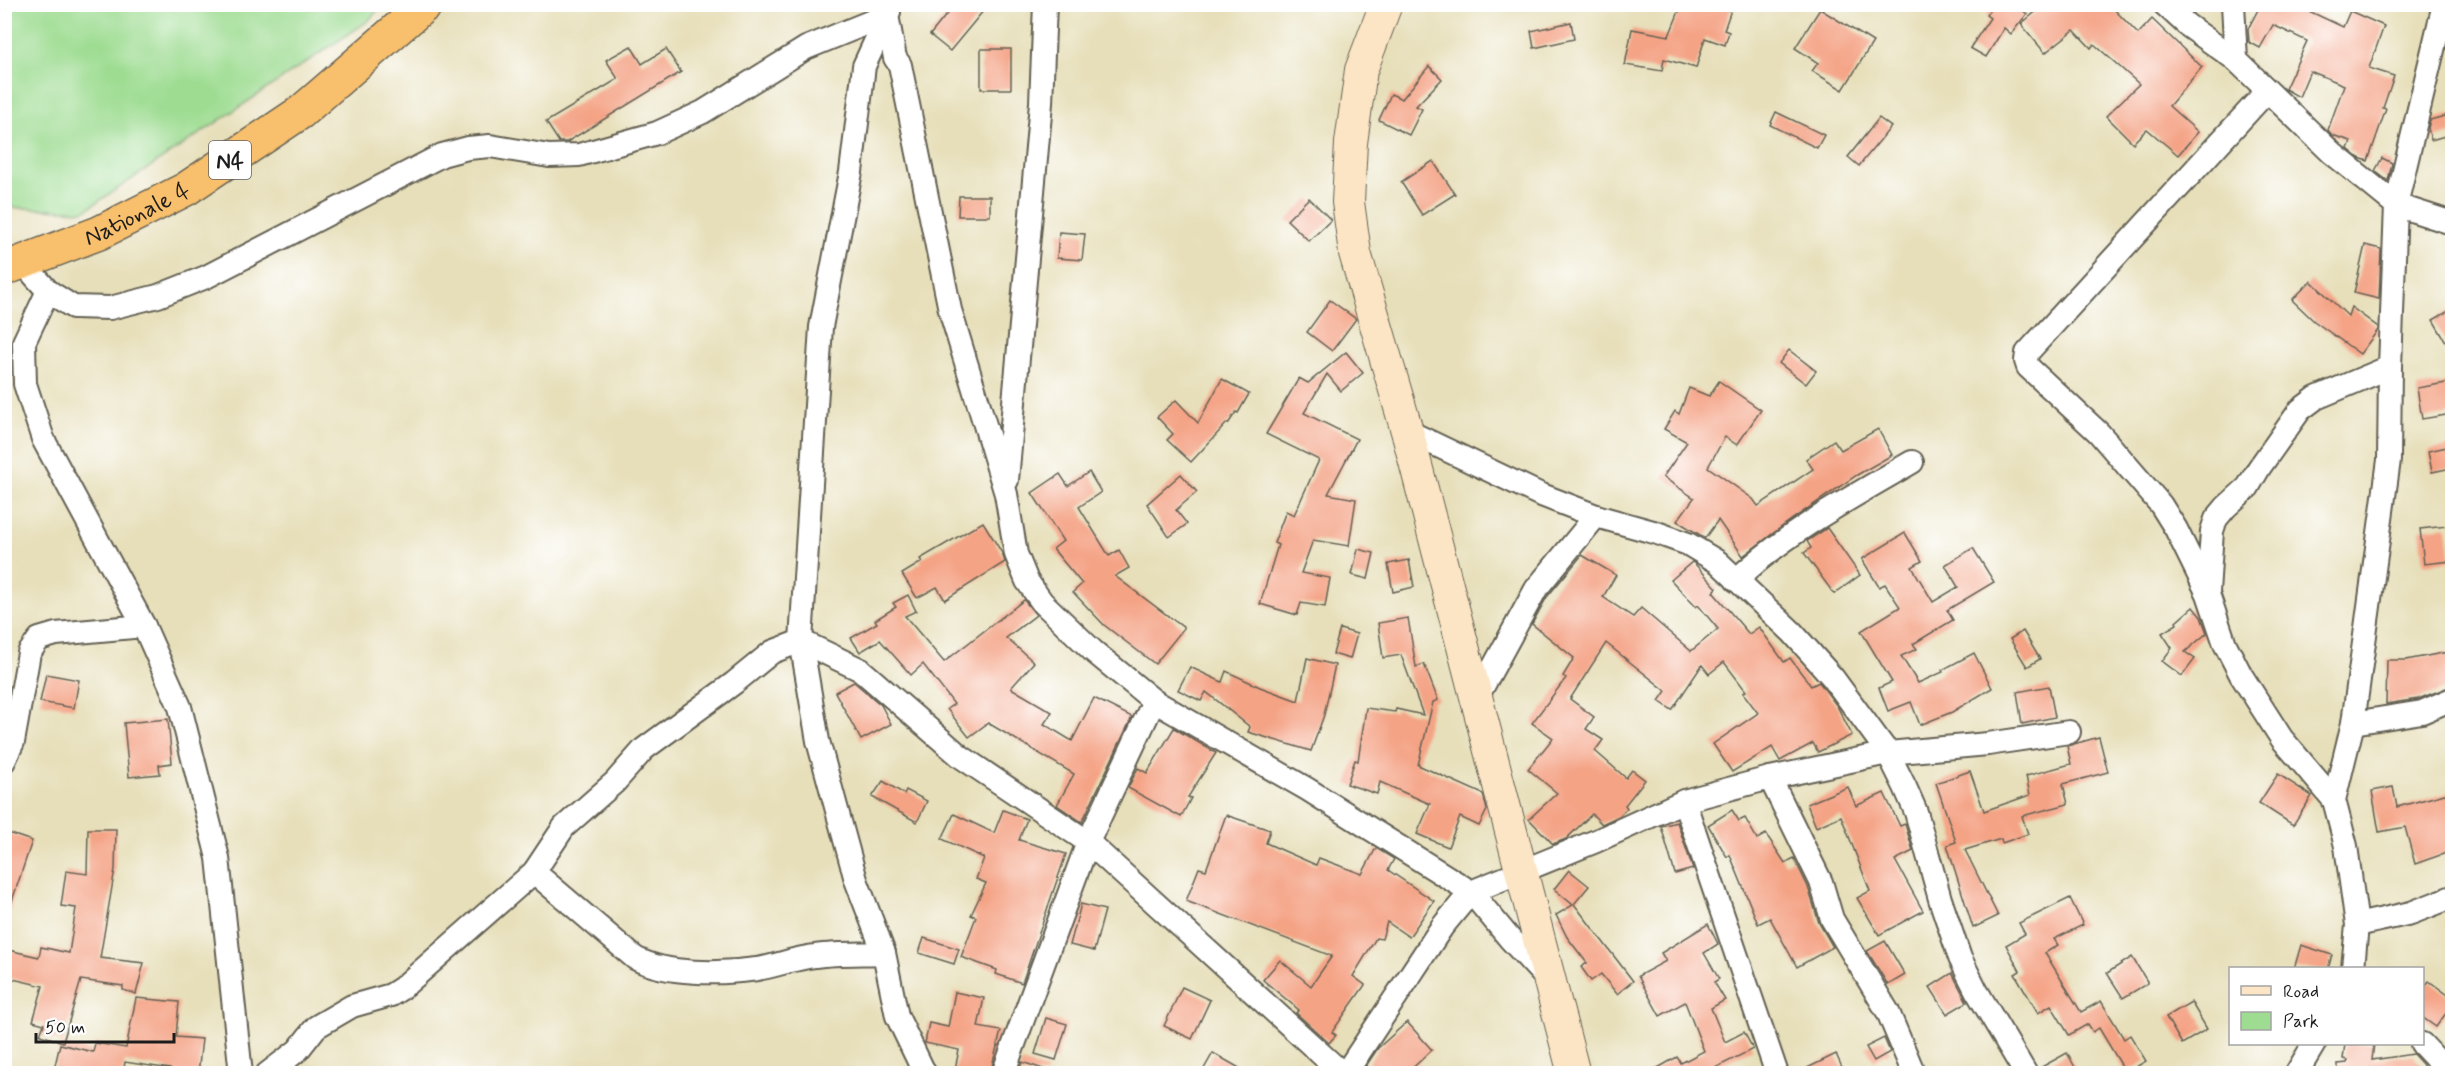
<svg xmlns="http://www.w3.org/2000/svg" width="2457" height="1078" viewBox="0 0 2457 1078" font-family="Mynerve,sans-serif">
<style>
.green{fill:#9ddc91;stroke:#5c7c56;stroke-width:1.5}
.building{fill:#f4a385}
.lines{fill:none;stroke-linecap:round;stroke-linejoin:round}
.street-casing{stroke:#636053;stroke-width:26}
.secondary-casing{stroke:#636053;stroke-width:34}
.highway-casing{stroke:#636053;stroke-width:36}
.street{stroke:#fff;stroke-width:22}
.secondary{stroke:#fce5c4;stroke-width:32}
.highway{stroke:#f8bf6c;stroke-width:33}
.labels{text-anchor:middle;stroke-width:4.5;stroke-linejoin:round;paint-order:stroke}
.shield{fill:#fff;stroke:#606060;stroke-width:1.5}
.shield-label{font-size:22px;font-weight:bold;fill:#1c1c1c}
.street-label{font-size:24px;fill:#1c1c1c;stroke:#fff}
</style>
<rect width="100%" height="100%" fill="#fff"/>
<filter id="ink" filterUnits="userSpaceOnUse"><feTurbulence type="fractalNoise" baseFrequency=".0167" numOctaves="2"/><feDisplacementMap in="SourceGraphic" scale="12" xChannelSelector="R" yChannelSelector="G"/><feConvolveMatrix kernelMatrix="1 2 1 2 8 2 1 2 1" color-interpolation-filters="sRGB"/></filter>
<filter id="wash" filterUnits="userSpaceOnUse"><feTurbulence type="fractalNoise" baseFrequency=".008" numOctaves="4" result="noise"/><feDisplacementMap in="SourceGraphic" scale="24" xChannelSelector="R" yChannelSelector="G"/><feGaussianBlur stdDeviation="1.35" result="paint"/><feColorMatrix in="noise" values="0 0 0 0 0 0 0 0 0 0 0 0 0 0 0 0 0 1.4 0 .05"/><feComposite in="paint" operator="in"/></filter>
<g filter="url(#wash)">
<rect width="100%" height="100%" fill="#e7dfba"/>
<!-- green -->
<polygon class="green" points="4,5 5,4 383,5 368,21 84,211 5,207"/>
<g id="blocks">
<!-- building -->
<g class="building">
<polygon points="955,4 989,4 950,51 930,35"/>
<polygon points="1682,4 1733,4 1724,30 1729,32 1725,45 1705,38 1696,68 1664,59 1662,71 1625,65 1632,29 1669,36"/>
<polygon points="1994,4 2015,4 2027,14 2011,34 2004,28 1986,57 1970,48 1990,18 1986,15"/>
<polygon points="2045,4 2109,4 2138,34 2152,19 2202,67 2169,106 2198,132 2178,155 2147,129 2133,143 2106,116 2139,84 2094,44 2091,48 2074,30 2045,53 2021,24"/>
<polygon points="2261,4 2294,4 2343,27 2350,11 2384,26 2369,68 2394,76 2383,108 2386,109 2368,161 2359,158 2348,149 2351,141 2332,135 2328,130 2344,85 2310,71 2299,97 2285,89 2307,41 2273,25 2260,48 2249,42 2248,29"/>
<polygon points="1820,9 1873,42 1843,90 1812,71 1818,63 1795,48"/>
<polygon points="1571,22 1574,39 1534,48 1531,31"/>
<polygon points="631,46 642,64 666,49 681,72 567,142 559,142 546,122 618,79 606,60"/>
<rect x="981" y="49" width="30" height="40"/>
<polygon points="1429,66 1442,79 1416,106 1422,109 1409,135 1379,120 1391,94 1402,99"/>
<polygon points="1776,112 1824,135 1817,148 1770,125"/>
<polygon points="2452,114 2452,134 2431,140 2428,128 2430,120"/>
<polygon points="1879,118 1891,127 1859,166 1848,157"/>
<polygon points="2382,158 2392,163 2388,181 2375,171"/>
<polygon points="1433,161 1455,194 1422,215 1401,182"/>
<polygon points="959,196 990,196 990,216 958,216"/>
<polygon points="1309,198 1331,220 1309,241 1287,220"/>
<polygon points="1059,232 1085,234 1082,260 1057,258"/>
<polygon points="2365,245 2381,249 2379,299 2354,293"/>
<polygon points="2311,281 2348,316 2351,307 2378,327 2378,330 2360,354 2314,321 2292,300"/>
<polygon points="1330,300 1356,319 1332,351 1307,332"/>
<polygon points="2452,309 2452,352 2433,320"/>
<polygon points="1789,350 1816,371 1806,384 1779,363"/>
<polygon points="1346,352 1363,373 1341,391 1327,374 1304,413 1357,439 1328,494 1356,499 1349,546 1313,540 1301,573 1330,578 1325,607 1301,603 1297,615 1260,604 1278,545 1274,543 1286,511 1294,515 1319,460 1266,434 1299,378 1308,383"/>
<polygon points="1222,379 1249,394 1238,413 1236,412 1228,424 1227,423 1191,462 1167,440 1173,434 1157,417 1176,400 1198,423"/>
<polygon points="1719,381 1761,410 1737,445 1725,437 1708,467 1753,499 1758,506 1813,469 1806,459 1834,440 1841,450 1878,429 1892,455 1857,475 1791,520 1743,556 1718,520 1705,538 1677,521 1694,498 1663,477 1687,442 1664,429 1675,411 1679,414 1689,388 1709,396"/>
<polygon points="2452,382 2452,414 2422,419 2417,388"/>
<polygon points="2452,446 2452,468 2432,472 2428,451"/>
<polygon points="1089,472 1101,492 1079,507 1109,556 1119,550 1129,568 1115,576 1184,628 1155,664 1104,625 1073,592 1082,584 1053,549 1063,541 1032,493 1060,474 1068,486"/>
<polygon points="1181,474 1197,492 1176,510 1187,524 1169,537 1147,504"/>
<polygon points="983,522 1002,553 1005,562 945,600 937,587 917,598 902,574 922,562 920,559"/>
<polygon points="2447,526 2451,561 2424,564 2420,529"/>
<polygon points="1827,528 1860,575 1834,594 1804,553 1811,548 1807,541"/>
<polygon points="1905,533 1922,561 1912,567 1933,602 1958,587 1945,565 1973,548 1994,582 1947,610 1953,620 1913,644 1917,649 1901,656 1918,683 1943,672 1942,670 1974,653 1992,688 1952,712 1920,725 1911,702 1888,711 1879,688 1892,682 1861,631 1900,607 1885,584 1879,587 1862,559"/>
<polygon points="1358,549 1374,553 1368,579 1352,575"/>
<polygon points="1582,555 1616,575 1603,597 1633,617 1641,608 1691,651 1718,629 1698,605 1696,607 1671,580 1692,562 1695,564 1717,588 1713,592 1749,634 1759,627 1784,662 1790,658 1811,686 1819,682 1837,706 1852,735 1818,752 1813,743 1780,761 1772,747 1732,772 1713,744 1758,713 1743,693 1746,691 1724,662 1709,674 1702,665 1672,710 1659,701 1666,691 1606,643 1570,699 1594,717 1586,729 1603,740 1595,751 1626,778 1632,770 1645,780 1625,805 1627,808 1619,816 1602,824 1592,814 1566,839 1553,844 1529,819 1557,793 1528,769 1553,738 1532,723 1566,678 1563,676 1574,658 1532,624 1547,597"/>
<polygon points="1409,560 1414,587 1393,592 1388,564"/>
<polygon points="908,595 916,611 905,616 944,662 1024,600 1036,615 1006,638 1034,662 1011,688 1052,712 1044,724 1072,741 1094,698 1132,717 1082,822 1057,805 1074,774 988,723 969,737 947,709 954,704 923,664 911,675 880,640 860,652 851,638 877,623 875,620 896,607 893,603"/>
<polygon points="2193,607 2201,617 2207,633 2185,652 2195,659 2182,676 2162,661 2172,648 2162,633 2177,624 2176,622"/>
<polygon points="1408,618 1416,667 1424,664 1438,700 1433,702 1418,765 1483,794 1487,810 1479,826 1460,817 1448,847 1417,834 1430,804 1380,782 1377,794 1347,784 1355,760 1358,761 1366,708 1395,712 1396,709 1423,715 1401,655 1383,658 1378,623"/>
<polygon points="1340,629 1357,634 1350,659 1333,654"/>
<polygon points="2023,631 2040,659 2027,667 2010,639"/>
<polygon points="2448,652 2452,686 2418,699 2386,704 2387,660 2406,660"/>
<polygon points="1307,658 1335,665 1324,715 1311,751 1248,732 1250,727 1206,692 1201,701 1178,690 1190,667 1222,682 1226,671 1260,687 1298,701"/>
<polygon points="46,674 79,680 74,708 40,702"/>
<polygon points="854,682 881,705 891,724 861,740 835,692"/>
<polygon points="2049,686 2055,717 2022,724 2017,692"/>
<polygon points="168,719 172,763 159,765 160,774 129,777 124,723"/>
<polygon points="1174,728 1216,753 1188,797 1191,798 1181,817 1128,788 1138,768 1147,773"/>
<polygon points="2099,737 2108,772 2063,784 2068,804 2022,816 2028,834 2002,843 2001,839 1965,850 1998,916 1973,928 1947,845 1956,842 1936,783 1970,771 1984,811 2030,795 2026,776 2071,764 2067,746"/>
<polygon points="2278,774 2312,796 2293,825 2259,803"/>
<polygon points="883,781 904,794 906,790 927,801 917,822 872,797"/>
<polygon points="1848,787 1856,806 1884,793 1900,826 1905,824 1913,851 1895,860 1923,911 1879,935 1857,898 1870,891 1841,816 1816,827 1807,804"/>
<polygon points="2393,787 2397,807 2452,792 2452,851 2415,864 2405,827 2379,832 2372,791"/>
<polygon points="1003,810 1027,819 1019,840 1066,854 1022,983 996,974 997,970 961,957 976,917 971,915 986,883 976,879 984,858 942,839 954,814 994,833"/>
<polygon points="1732,810 1739,821 1745,818 1757,839 1766,834 1785,863 1794,858 1808,887 1819,923 1833,947 1797,967 1770,918 1758,924 1730,855 1727,857 1708,825"/>
<polygon points="1226,815 1270,830 1266,843 1316,865 1319,858 1362,874 1376,848 1394,859 1388,870 1434,901 1409,937 1387,922 1382,939 1376,938 1353,976 1365,985 1332,1032 1336,1035 1329,1043 1296,1013 1299,1010 1263,980 1280,960 1311,986 1332,956 1186,901 1199,868 1206,870"/>
<polygon points="1677,822 1693,869 1675,874 1661,826"/>
<polygon points="88,829 116,829 115,869 100,958 144,963 136,994 123,990 123,986 81,980 63,1042 40,1035 44,1024 33,1021 43,986 4,977 4,949 39,957 41,947 69,953 76,908 61,906 66,871 87,874"/>
<polygon points="8,833 32,841 7,916 4,916 4,842"/>
<polygon points="1569,870 1589,886 1574,904 1633,981 1617,994 1601,974 1591,981 1581,967 1587,963 1567,937 1556,915 1573,905 1554,889"/>
<polygon points="2070,898 2083,925 2054,939 2058,945 2045,953 2081,1012 2101,1001 2124,1039 2130,1035 2146,1061 2126,1073 2099,1028 2093,1032 2088,1024 2069,1035 2051,1005 2038,1013 2015,974 2020,971 2006,945 2025,934 2019,923"/>
<polygon points="1081,904 1105,910 1094,951 1070,945"/>
<polygon points="1708,924 1718,944 1704,953 1719,979 1714,982 1725,1000 1711,1008 1725,1042 1744,1032 1753,1049 1713,1069 1715,1074 1647,1074 1677,1057 1681,1063 1704,1051 1685,1002 1660,1016 1638,976 1666,961 1661,953"/>
<polygon points="924,938 959,949 954,964 919,953"/>
<polygon points="1885,941 1905,975 1888,985 1867,951"/>
<polygon points="2301,945 2332,955 2328,969 2294,969"/>
<polygon points="2132,957 2148,983 2123,998 2107,973"/>
<polygon points="1952,973 1967,1002 1947,1014 1930,987"/>
<polygon points="2429,981 2452,998 2452,1005 2436,1027 2422,1017 2422,990"/>
<polygon points="1182,987 1210,1000 1192,1039 1164,1026"/>
<polygon points="955,992 984,998 978,1027 1001,1031 990,1074 954,1074 959,1050 925,1043 929,1023 948,1027"/>
<polygon points="136,998 179,1002 176,1037 202,1039 198,1074 170,1074 170,1069 125,1062 123,1074 53,1074 60,1044 93,1052 95,1043 126,1048"/>
<polygon points="2191,1002 2207,1029 2182,1044 2166,1017"/>
<polygon points="1046,1018 1067,1024 1056,1060 1035,1054"/>
<polygon points="1407,1022 1432,1050 1406,1074 1368,1074 1364,1069 1378,1048"/>
<polygon points="1884,1038 1890,1052 1874,1061 1866,1047"/>
<polygon points="2345,1044 2374,1044 2372,1060 2413,1054 2423,1065 2424,1074 2338,1074 2338,1064 2347,1063 2348,1060 2343,1059"/>
<polygon points="1213,1053 1250,1074 1201,1074"/>
<polygon points="2067,1053 2079,1074 2039,1074 2038,1069"/>
<polygon points="1836,1054 1845,1074 1795,1074"/>
<polygon points="1022,1062 1046,1070 1046,1074 1018,1074"/>
</g>
</g>
</g>
<g filter="url(#ink)">
<use href="#blocks" fill-opacity="0" stroke="#636053" stroke-width="1.5"/>
<g class="lines">
<!-- street casing -->
<g class="street-casing">
<g id="street">
<polyline points="2164,4 2187,25 2236,60 2332,153 2396,205 2390,367 2389,460 2353,723 2334,800 2346,846 2357,925 2353,968"/>
<polyline points="2233,4 2236,60"/>
<polyline points="2444,4 2396,205 2452,223"/>
<polyline points="889,12 864,66 851,172 821,327 801,641 818,741 856,880 884,953 897,1016 925,1074"/>
<polyline points="887,15 895,58 900,65 950,310 1006,494 1016,554 1027,581 1042,602 1093,651 1154,701 1307,789 1471,892 1510,939 1547,979"/>
<polyline points="2267,91 2027,353 2026,361 2028,367 2099,433 2161,505 2176,529 2208,594 2225,644 2241,675 2282,739 2334,800"/>
<polyline points="23,263 48,291 73,307 110,308 158,296 206,277 442,155 468,148 490,146 549,156 579,155 657,133 703,112 806,48 887,15"/>
<polyline points="48,291 24,342 25,384 43,439 144,626 180,707 218,858 241,1074"/>
<polyline points="1407,431 1539,494 1596,516"/>
<polyline points="1007,480 1041,103 1045,4"/>
<path d="M1736,580C1788,531 1851,498 1912,462"/>
<polyline points="2208,592 2212,531 2216,519 2226,507 2248,487 2259,468 2300,410 2316,398 2390,367"/>
<polyline points="1476,699 1536,589 1596,516 1657,533 1688,544 1718,562 1792,632 1833,678 1888,753 1905,787 1916,812 1940,899 1960,958 1976,990 2026,1074"/>
<polyline points="2353,723 2422,712 2452,699"/>
<polyline points="4,761 13,742 29,653 39,639 56,634 144,626"/>
<polyline points="1770,778 1821,882 1832,919 1888,1012 1914,1074"/>
<polyline points="1684,801 1770,778 1888,753 1988,744 2069,732"/>
<path d="M534,872L635,958C666,975 721,974 757,969C776,966 795,958 815,956C838,953 862,954 884,953"/>
<polyline points="2357,925 2411,913 2452,897"/>
<polyline points="2422,1044 2450,1074"/>
<polyline points="267,1074 298,1050 316,1027 352,1006 391,995 402,988 534,872 564,827 615,782 644,749 734,683 772,652 801,641 861,670 960,756 1088,842 1154,701"/>
<polyline points="1003,1074 1088,842 1343,1074"/>
<polyline points="1345,1074 1442,927 1471,892 1596,841 1684,801 1777,1074"/>
<polyline points="2296,1074 2314,1044"/>
</g>
</g>
<!-- secondary casing -->
<g class="secondary-casing">
<polyline id="secondary" points="1386,4 1361,70 1351,143 1348,202 1355,253 1407,431 1574,1074"/>
</g>
<!-- highway casing -->
<g class="highway-casing">
<g id="highway">
<path id="s1" d="M4,269L99,233L186,189L301,112L426,4"/>
</g>
</g>
<!-- street -->
<use href="#street" class="street"/>
<!-- secondary -->
<use href="#secondary" class="secondary"/>
<!-- highway -->
<use href="#highway" class="highway"/>
</g>
</g>
<g class="labels">
<!-- shield labels -->
<rect class="shield" x="209" y="141" width="42" height="38" rx="4.5"/>
<g class="shield-label">
<text x="230" y="168">N4</text>
</g>
<!-- street labels -->
<g class="street-label">
<text dy="8" stroke="none"><textPath href="#s1" startOffset="144">Nationale 4</textPath></text>
</g>
</g>
<!-- margin -->
<rect width="2457" height="1078" fill="none" stroke="#fff" stroke-width="24"/>
<!-- legend -->
<rect x="2229" y="967" width="195" height="78" fill="#ffffff" stroke="#a4a4a4" stroke-width="1.5"/>
<rect x="2241" y="986" width="30" height="9" fill="#fce5c4" stroke="#a4a4a4" stroke-width="1.5"/>
<text x="2283" y="997" font-size="18" fill="#1c1c1c">Road</text>
<rect x="2241" y="1012" width="30" height="18" fill="#9ddc91" stroke="#a4a4a4" stroke-width="1.5"/>
<text x="2283" y="1027" font-size="18" fill="#1c1c1c">Park</text>
<!-- scale -->
<path d="M36 1033v9h138v-9" fill="none" stroke="#1c1c1c" stroke-width="3"/>
<text x="45" y="1033" font-size="18" fill="#1c1c1c" stroke="#ffffff" stroke-width="4.5" paint-order="stroke">50 m</text>
</svg>
